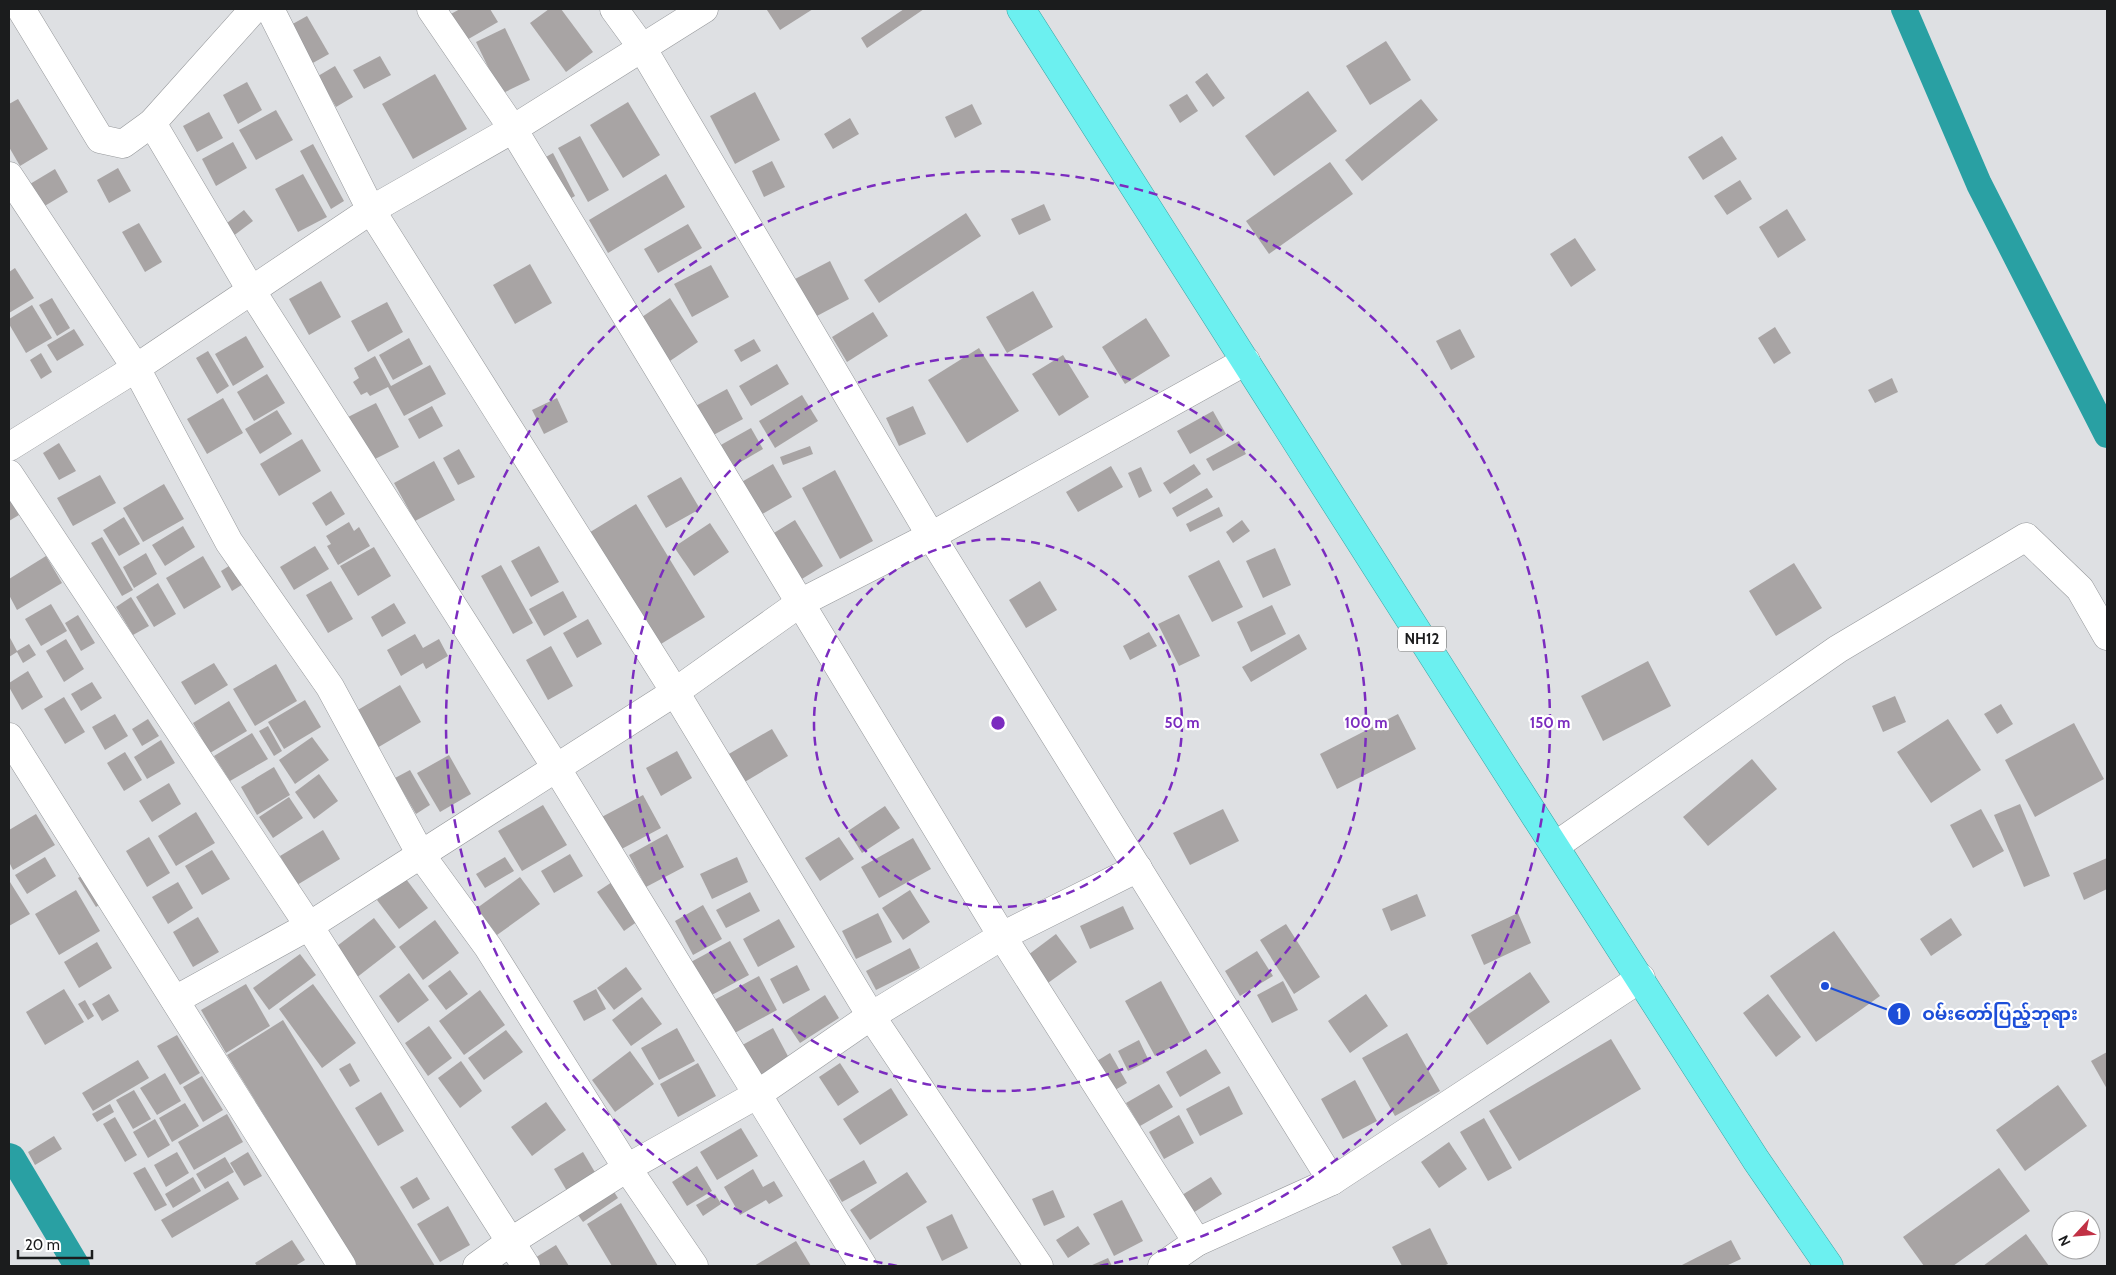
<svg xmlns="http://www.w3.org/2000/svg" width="2116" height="1275" viewBox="0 0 2116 1275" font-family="Cabin,'Noto Sans Myanmar',sans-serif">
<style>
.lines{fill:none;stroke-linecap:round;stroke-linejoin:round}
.canal{stroke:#29a0a3;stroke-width:26}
.building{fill:#a8a4a4}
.minor-casing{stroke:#96989b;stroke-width:29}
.trunk-casing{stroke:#38a4a4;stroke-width:29}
.minor{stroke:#fff;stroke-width:28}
.trunk{stroke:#6cf0f0;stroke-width:28}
.ring{fill:none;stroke:#7b2cbf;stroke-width:2.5;stroke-dasharray:9 6}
.labels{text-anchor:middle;stroke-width:4.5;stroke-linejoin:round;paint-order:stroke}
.shield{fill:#fff;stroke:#5f6061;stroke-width:1}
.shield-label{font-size:15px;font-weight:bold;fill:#1b1c1d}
.centre{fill:#7b2cbf;stroke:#fff;stroke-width:2.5}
.ring-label{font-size:15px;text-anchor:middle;font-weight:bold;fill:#7b2cbf;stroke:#fff;stroke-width:4.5;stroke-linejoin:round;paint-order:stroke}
.leader{fill:none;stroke:#1d4ed8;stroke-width:2}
.callout-dot{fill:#1d4ed8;stroke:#fff;stroke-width:2}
.mark-label{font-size:15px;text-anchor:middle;font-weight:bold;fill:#fff}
.callout-label{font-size:18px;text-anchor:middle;font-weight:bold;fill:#1d4ed8;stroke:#fff;stroke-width:4.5;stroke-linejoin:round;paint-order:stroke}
</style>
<rect width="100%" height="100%" fill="#dee0e3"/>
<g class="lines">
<!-- canal -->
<g class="canal">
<polyline points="1904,9 1979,184 2107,435"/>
<polyline points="9,1156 12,1157 77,1266"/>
</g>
</g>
<!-- building -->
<g class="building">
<polygon points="460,9 490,9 498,22 465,41 449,15"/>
<polygon points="549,9 561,9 593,52 566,72 530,23"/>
<polygon points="769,9 813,9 780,30 767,10"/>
<polygon points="904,9 924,9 867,48 861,38"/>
<polygon points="307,16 329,54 311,64 289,26"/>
<polygon points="505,28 530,80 501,94 476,42"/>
<polygon points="1386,41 1411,80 1370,105 1346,66"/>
<polygon points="380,56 391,75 364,89 353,70"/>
<polygon points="335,66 353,97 336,107 318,76"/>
<polygon points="1207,73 1225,98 1213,107 1195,82"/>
<polygon points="435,74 467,129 413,159 382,104"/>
<polygon points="247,82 262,110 238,124 223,95"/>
<polygon points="1308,91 1337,131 1274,176 1245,136"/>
<polygon points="755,92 780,140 735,164 710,116"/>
<polygon points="1187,94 1198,111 1180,123 1169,105"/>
<polygon points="18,99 48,149 20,166 9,147 9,104"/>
<polygon points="1421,99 1438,120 1362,181 1345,160"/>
<polygon points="628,102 660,155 623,178 590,125"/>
<polygon points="972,104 982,124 955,138 945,117"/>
<polygon points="276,110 293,140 256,160 239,130"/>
<polygon points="209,112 223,138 197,152 183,126"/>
<polygon points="850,118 859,134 833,149 824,134"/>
<polygon points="580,136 609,190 588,202 558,148"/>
<polygon points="1722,136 1737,159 1703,180 1688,157"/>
<polygon points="233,142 247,168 216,186 202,159"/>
<polygon points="313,144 344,201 331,209 300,151"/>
<polygon points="553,153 575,196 566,201 544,158"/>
<polygon points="772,161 785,187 764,197 752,171"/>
<polygon points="1330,162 1353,194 1269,254 1246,221"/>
<polygon points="118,168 131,191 109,203 97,180"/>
<polygon points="55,169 68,192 43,207 30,184"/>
<polygon points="303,174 327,217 298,232 275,189"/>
<polygon points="666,174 685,207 608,253 589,220"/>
<polygon points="1740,180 1752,199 1727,215 1714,196"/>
<polygon points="1044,204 1051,220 1019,235 1011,219"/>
<polygon points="1787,209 1806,240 1778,258 1759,227"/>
<polygon points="244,210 253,221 232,237 223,226"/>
<polygon points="966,213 981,236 879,303 864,280"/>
<polygon points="139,223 162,262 145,272 122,232"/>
<polygon points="688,224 702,248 658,273 644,249"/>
<polygon points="1575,238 1596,270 1571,287 1550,254"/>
<polygon points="830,261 849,299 815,317 795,279"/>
<polygon points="530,264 552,303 515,324 493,285"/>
<polygon points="711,265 729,297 692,317 674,284"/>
<polygon points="15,268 34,298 9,313 9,272"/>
<polygon points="321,281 341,317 309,335 289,299"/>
<polygon points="1033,291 1053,327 1007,353 986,317"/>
<polygon points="52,298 70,328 57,336 39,305"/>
<polygon points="670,298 698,342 667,363 639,319"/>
<polygon points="387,302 403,332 368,352 351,321"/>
<polygon points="32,305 52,338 26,353 9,324 9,319"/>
<polygon points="873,312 888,336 847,362 832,337"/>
<polygon points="1146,318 1170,356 1125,384 1102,347"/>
<polygon points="1775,327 1791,353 1774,364 1758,338"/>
<polygon points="74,329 84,345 57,361 47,345"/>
<polygon points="1460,329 1475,357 1451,370 1436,341"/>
<polygon points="246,336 264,367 233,386 215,354"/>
<polygon points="409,338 423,364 393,380 379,355"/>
<polygon points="754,339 761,351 741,362 734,350"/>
<polygon points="979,348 1019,411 967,443 928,380"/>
<polygon points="208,351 229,386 217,394 196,358"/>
<polygon points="41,353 52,372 41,379 30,360"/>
<polygon points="1063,355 1089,397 1059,416 1032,374"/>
<polygon points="375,356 391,386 430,365 446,394 404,416 388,387 370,396 367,392 361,395 353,382 359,378 354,368"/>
<polygon points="777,364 789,384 751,406 739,386"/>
<polygon points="267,374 285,403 254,421 237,392"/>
<polygon points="1892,378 1898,392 1875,403 1868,390"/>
<polygon points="727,389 743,419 708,438 692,408"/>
<polygon points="802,395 818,421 775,448 759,421"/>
<polygon points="223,398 243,433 207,454 187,419"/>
<polygon points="557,398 568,422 544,434 532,410"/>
<polygon points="376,403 399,447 369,462 346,418"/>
<polygon points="432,406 443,426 419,439 408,419"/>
<polygon points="913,406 926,434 899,446 886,418"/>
<polygon points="277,410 292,434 260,454 245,429"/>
<polygon points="1213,411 1226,434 1190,454 1177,431"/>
<polygon points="751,428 763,449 732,467 719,446"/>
<polygon points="302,439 321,471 279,496 260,464"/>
<polygon points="1239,441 1246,454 1213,471 1206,459"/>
<polygon points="59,443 76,471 59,480 43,453"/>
<polygon points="810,446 813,454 783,465 780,457"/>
<polygon points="459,449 475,477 458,485 443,458"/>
<polygon points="434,461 455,500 415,521 394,483"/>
<polygon points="773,464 792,497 757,517 738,484"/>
<polygon points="1194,464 1201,474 1170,494 1163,483"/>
<polygon points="1111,466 1123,487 1078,512 1066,492"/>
<polygon points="1141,467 1152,491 1139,498 1128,473"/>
<polygon points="835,470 873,541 840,559 802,488"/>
<polygon points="100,475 116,503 73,526 57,498"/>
<polygon points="681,477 700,509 666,528 647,496"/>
<polygon points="164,484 184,519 143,542 123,508"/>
<polygon points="1207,488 1213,497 1177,517 1172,508"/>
<polygon points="331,491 345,514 326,526 312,503"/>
<polygon points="9,498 19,515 9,521"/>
<polygon points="636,504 705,617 656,647 587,534"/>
<polygon points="1219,507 1223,516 1190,532 1186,524"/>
<polygon points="124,517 140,544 119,556 103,530"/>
<polygon points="795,520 823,566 797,582 769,536"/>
<polygon points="1242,520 1250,531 1233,543 1226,532"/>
<polygon points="349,522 354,531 359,527 370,546 338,565 327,546 331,544 326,536"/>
<polygon points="710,523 729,552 694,576 674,547"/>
<polygon points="183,526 195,547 165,566 152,545"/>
<polygon points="102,537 133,590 122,596 91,543"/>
<polygon points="315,546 329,569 294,590 280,567"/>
<polygon points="539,546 559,582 531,597 511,561"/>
<polygon points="374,547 391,576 358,596 340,566"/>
<polygon points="1275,548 1291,585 1263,598 1246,561"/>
<polygon points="146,553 157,574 134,588 123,567"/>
<polygon points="46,556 62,583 17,610 9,595 9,579"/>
<polygon points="203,556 221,587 184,609 166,578"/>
<polygon points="1219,560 1243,607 1212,622 1188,576"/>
<polygon points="237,561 248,581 232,591 221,571"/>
<polygon points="1794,563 1822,608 1776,636 1749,591"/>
<polygon points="501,565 533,623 513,634 481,576"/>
<polygon points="331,581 353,619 328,633 306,595"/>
<polygon points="1040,581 1057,610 1026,628 1009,600"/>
<polygon points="158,583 176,614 154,627 136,597"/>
<polygon points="563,591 577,617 544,636 529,609"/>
<polygon points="131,597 149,626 133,635 116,607"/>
<polygon points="394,603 406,623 382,637 371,617"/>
<polygon points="51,604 67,631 41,646 25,619"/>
<polygon points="1272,605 1286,634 1251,652 1237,622"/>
<polygon points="1179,614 1200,656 1179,666 1158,624"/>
<polygon points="78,615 95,643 81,651 65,623"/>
<polygon points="588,619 602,644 577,658 563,633"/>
<polygon points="1149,632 1157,646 1130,660 1123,646"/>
<polygon points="415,634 423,648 439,639 448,656 426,669 423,663 401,676 387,650"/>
<polygon points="1299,634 1307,649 1251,682 1242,667"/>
<polygon points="9,636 17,651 29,644 36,655 23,663 17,652 9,657"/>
<polygon points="66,639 84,669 64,682 46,651"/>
<polygon points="551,646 573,686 548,700 526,660"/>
<polygon points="1648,661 1671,706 1603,741 1581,696"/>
<polygon points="214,663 228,685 195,705 181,682"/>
<polygon points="276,664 297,701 255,726 233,689"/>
<polygon points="28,671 43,697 22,710 9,687 9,683"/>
<polygon points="92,682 102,698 81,711 71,694"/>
<polygon points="400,685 421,722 377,748 356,711"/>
<polygon points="1895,696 1906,722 1883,732 1872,706"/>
<polygon points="64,697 85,732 65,744 44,709"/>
<polygon points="305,700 321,727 284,749 268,722"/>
<polygon points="229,701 247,731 210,753 193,723"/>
<polygon points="2001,704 2013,724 1997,734 1984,714"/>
<polygon points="115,714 128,736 105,750 92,727"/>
<polygon points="1398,714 1416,749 1337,789 1320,754"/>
<polygon points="148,719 159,736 142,746 132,729"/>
<polygon points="1948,719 1981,770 1931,803 1897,752"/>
<polygon points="2074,723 2104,779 2035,817 2005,760"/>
<polygon points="268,726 282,751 274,756 259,731"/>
<polygon points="772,729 788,756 743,783 727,755"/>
<polygon points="252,733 268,759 230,781 214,756"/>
<polygon points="312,737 329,760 295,784 279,760"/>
<polygon points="161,740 175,763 147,779 134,757"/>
<polygon points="677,751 692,778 661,796 646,768"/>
<polygon points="125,752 142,780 124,791 107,763"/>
<polygon points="449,755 471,794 440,812 417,773"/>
<polygon points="1752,759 1777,789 1708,846 1683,817"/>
<polygon points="274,767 290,795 257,815 241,787"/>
<polygon points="410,770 430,805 416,814 395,778"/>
<polygon points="319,774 338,801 314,819 295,792"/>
<polygon points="169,783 181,804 152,822 139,801"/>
<polygon points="643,795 661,828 616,852 598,819"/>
<polygon points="289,797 303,818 273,838 259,817"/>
<polygon points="2020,804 2050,876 2024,887 1994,815"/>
<polygon points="543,805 567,845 522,871 498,831"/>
<polygon points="885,806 900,828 862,853 848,831"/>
<polygon points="1223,809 1239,841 1190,865 1173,833"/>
<polygon points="1981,809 2004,851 1973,868 1950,825"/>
<polygon points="196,812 215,843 176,866 158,836"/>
<polygon points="36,814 55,845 13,870 9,862 9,830"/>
<polygon points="323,830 340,859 297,885 280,856"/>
<polygon points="667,834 684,867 646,887 629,855"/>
<polygon points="149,837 170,873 147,887 126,851"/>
<polygon points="839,837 854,859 820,881 805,858"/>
<polygon points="913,838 931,869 879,898 861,867"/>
<polygon points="212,850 230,879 202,895 185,866"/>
<polygon points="570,854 583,876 554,893 541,871"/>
<polygon points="45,857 56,876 27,894 15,875"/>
<polygon points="505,857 514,871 485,888 476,874"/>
<polygon points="737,857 748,882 712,899 700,874"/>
<polygon points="2107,858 2107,889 2084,900 2073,873"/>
<polygon points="88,872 105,901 96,907 78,878"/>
<polygon points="520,877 540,904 497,935 477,908"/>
<polygon points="618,878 645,916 624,931 597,892"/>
<polygon points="406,879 428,908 399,929 377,900"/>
<polygon points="9,882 10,882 30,914 9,926"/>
<polygon points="178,882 193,908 168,924 152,897"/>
<polygon points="76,890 100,931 59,955 35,914"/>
<polygon points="910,890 930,922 903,940 882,908"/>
<polygon points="750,892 760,911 726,928 716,910"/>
<polygon points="1417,894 1426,916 1391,931 1382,909"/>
<polygon points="703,905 722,939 693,955 675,921"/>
<polygon points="1123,906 1134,929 1090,949 1080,926"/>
<polygon points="878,913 892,942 856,959 842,931"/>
<polygon points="1518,913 1531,943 1484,965 1471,935"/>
<polygon points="198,917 219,952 193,967 173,932"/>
<polygon points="374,918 396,947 356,978 333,949"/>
<polygon points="1951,918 1962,935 1931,956 1920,939"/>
<polygon points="779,919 795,947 758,967 743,939"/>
<polygon points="435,920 459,953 423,980 399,947"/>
<polygon points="1286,924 1320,977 1294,994 1260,940"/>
<polygon points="1834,931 1880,996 1816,1042 1770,976"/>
<polygon points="1056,934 1077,962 1048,983 1028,955"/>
<polygon points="730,941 749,975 708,997 689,963"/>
<polygon points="97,942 112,968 79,988 64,962"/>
<polygon points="910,948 920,968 876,990 866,971"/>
<polygon points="1257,951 1273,976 1240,996 1225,971"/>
<polygon points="300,954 316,975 269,1010 253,988"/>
<polygon points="797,965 810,990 783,1004 770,979"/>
<polygon points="626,967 642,989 614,1010 597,988"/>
<polygon points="450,970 468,994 446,1010 428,986"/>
<polygon points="1530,972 1550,1002 1487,1045 1467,1015"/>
<polygon points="409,973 429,1000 398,1023 379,996"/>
<polygon points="759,976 777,1010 733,1034 714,1000"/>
<polygon points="1161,981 1191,1036 1155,1056 1125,1001"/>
<polygon points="1283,981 1298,1010 1272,1023 1257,995"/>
<polygon points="246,984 270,1026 226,1053 201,1010"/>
<polygon points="313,984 356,1043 322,1068 279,1009"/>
<polygon points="64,989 84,1022 45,1045 26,1012"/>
<polygon points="596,989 606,1009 584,1021 573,1001"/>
<polygon points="480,990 505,1025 464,1055 439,1021"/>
<polygon points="109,994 119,1011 102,1021 92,1004"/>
<polygon points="1366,994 1388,1026 1350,1053 1328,1021"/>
<polygon points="1768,994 1801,1037 1776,1057 1743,1013"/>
<polygon points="825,995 839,1018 800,1043 785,1021"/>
<polygon points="642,997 662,1024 631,1046 612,1020"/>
<polygon points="85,1000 94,1016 88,1020 78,1004"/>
<polygon points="283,1020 435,1266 357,1266 227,1055"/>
<polygon points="429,1026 452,1058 428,1076 405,1043"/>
<polygon points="677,1028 695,1061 659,1080 641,1048"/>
<polygon points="773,1028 790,1060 754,1080 737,1048"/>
<polygon points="506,1030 523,1052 484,1080 468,1058"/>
<polygon points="1407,1033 1440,1091 1395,1116 1362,1058"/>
<polygon points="177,1035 200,1073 180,1085 157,1046"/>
<polygon points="1611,1039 1641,1089 1519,1161 1489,1111"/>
<polygon points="1139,1040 1149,1061 1128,1071 1118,1051"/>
<polygon points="1206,1049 1221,1073 1180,1097 1166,1072"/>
<polygon points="630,1051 654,1084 615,1112 592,1080"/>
<polygon points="2107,1052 2107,1089 2091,1061"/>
<polygon points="1110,1053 1127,1083 1110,1093 1092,1064"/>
<polygon points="138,1060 149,1078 93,1111 82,1093"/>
<polygon points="461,1061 482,1091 460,1108 438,1078"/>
<polygon points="350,1063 360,1081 350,1087 339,1069"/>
<polygon points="698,1063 716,1096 678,1117 660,1084"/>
<polygon points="840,1063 859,1092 838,1106 819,1077"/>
<polygon points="165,1073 181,1101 157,1115 140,1088"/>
<polygon points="202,1076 223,1110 203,1122 183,1087"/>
<polygon points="1355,1080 1377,1121 1343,1139 1321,1099"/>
<polygon points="1159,1084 1173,1107 1140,1126 1126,1103"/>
<polygon points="2058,1085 2087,1126 2025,1171 1996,1130"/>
<polygon points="1229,1086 1243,1114 1200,1136 1186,1109"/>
<polygon points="891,1088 908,1115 860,1145 843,1119"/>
<polygon points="134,1090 151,1119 133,1129 116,1100"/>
<polygon points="381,1092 404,1131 378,1146 355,1108"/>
<polygon points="546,1102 566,1130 532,1156 511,1127"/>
<polygon points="185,1103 199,1126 172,1142 159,1118"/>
<polygon points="110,1104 114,1112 97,1122 92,1114"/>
<polygon points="227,1114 243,1142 194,1170 178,1142"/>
<polygon points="1179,1115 1194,1143 1164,1159 1149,1132"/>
<polygon points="115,1117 137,1155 125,1162 103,1124"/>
<polygon points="1484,1118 1512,1168 1488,1181 1460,1132"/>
<polygon points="155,1119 170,1145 148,1158 133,1132"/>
<polygon points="741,1128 758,1156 717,1180 700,1152"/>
<polygon points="54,1136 62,1149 35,1165 28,1152"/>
<polygon points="1449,1142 1467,1169 1439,1188 1421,1162"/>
<polygon points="177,1152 189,1173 166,1187 154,1165"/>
<polygon points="248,1152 262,1176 244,1186 230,1163"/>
<polygon points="583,1152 596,1174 567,1191 554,1169"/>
<polygon points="225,1157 234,1172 205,1189 196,1174"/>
<polygon points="864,1160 877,1183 842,1202 829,1180"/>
<polygon points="697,1166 712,1191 687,1206 672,1182"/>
<polygon points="145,1167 167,1205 155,1211 133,1173"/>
<polygon points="1999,1168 2030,1211 1953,1266 1924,1266 1903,1237"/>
<polygon points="753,1169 763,1187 774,1181 783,1196 769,1204 766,1200 740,1215 724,1187"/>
<polygon points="907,1172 927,1202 870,1240 850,1210"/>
<polygon points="193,1177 201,1191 173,1208 165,1194"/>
<polygon points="417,1177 430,1199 413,1209 400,1187"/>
<polygon points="1211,1177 1222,1194 1193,1213 1182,1195"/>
<polygon points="228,1181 239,1199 172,1238 161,1220"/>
<polygon points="609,1184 618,1198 583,1222 573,1208"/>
<polygon points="1053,1190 1065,1217 1044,1226 1032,1199"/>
<polygon points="715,1194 721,1204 703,1216 696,1205"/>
<polygon points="1122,1200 1143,1241 1114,1256 1093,1214"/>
<polygon points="621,1203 658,1266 612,1266 587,1224"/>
<polygon points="448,1206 470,1245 440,1262 417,1224"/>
<polygon points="952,1214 968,1248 942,1261 926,1227"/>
<polygon points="1078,1226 1090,1244 1068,1258 1056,1240"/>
<polygon points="1430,1228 1448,1264 1443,1266 1402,1266 1392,1247"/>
<polygon points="2026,1234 2049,1266 1983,1266"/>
<polygon points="292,1240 305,1260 295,1266 257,1266 255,1263"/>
<polygon points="1731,1240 1741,1259 1726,1266 1680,1266"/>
<polygon points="796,1241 811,1266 754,1266"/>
<polygon points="556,1245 569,1266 538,1266 533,1259"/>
<polygon points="1108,1258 1112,1266 1090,1266"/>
</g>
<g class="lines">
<!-- minor casing -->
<g class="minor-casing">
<g id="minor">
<polyline points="21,9 100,139 123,144 152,123 254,9"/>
<polyline points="270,9 371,210 675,692 871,1016 1039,1266"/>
<polyline points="431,9 513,129 1002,936 1197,1242"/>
<polyline points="614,9 641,46 931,536 1332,1181"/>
<polyline points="152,123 251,290 557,769 863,1266"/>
<polyline points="9,176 136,368 229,542 330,687 421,855 488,947 627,1168 694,1266"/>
<polyline points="9,447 136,368 371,210 513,129 704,9"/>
<polyline points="9,474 309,926 526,1266"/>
<polyline points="9,737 342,1266"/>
<polyline points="1555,846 1838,649 2026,537 2080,589 2107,636"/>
<polyline points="175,1000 309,926 675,692 800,603 931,536 1246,361"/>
<polyline points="477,1266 510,1242 627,1168 758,1094 871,1016 1002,936 1138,868"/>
<polyline points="1162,1266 1197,1242 1332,1181 1641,978"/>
</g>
</g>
<!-- trunk casing -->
<g class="trunk-casing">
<polyline id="trunk" points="1021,9 1503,766 1756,1160 1829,1266"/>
</g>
<!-- minor -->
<use href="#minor" class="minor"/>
<!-- trunk -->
<use href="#trunk" class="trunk"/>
</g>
<!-- distance rings -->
<g class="ring">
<circle cx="998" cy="723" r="184"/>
<circle cx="998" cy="723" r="368"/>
<path d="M897 1266A552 552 0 1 1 1099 1266"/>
</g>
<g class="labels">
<!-- shield labels -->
<rect class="shield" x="1398" y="626.5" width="48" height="25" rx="4"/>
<g class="shield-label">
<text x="1422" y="644">NH12</text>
</g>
</g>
<circle cx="998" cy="723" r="8" class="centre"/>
<g class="ring-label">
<text x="1182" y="728">50 m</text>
<text x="1366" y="728">100 m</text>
<text x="1550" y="728">150 m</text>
</g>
<!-- callouts -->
<path class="leader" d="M1825 986L1899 1014"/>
<g class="callout-dot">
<circle cx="1825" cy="986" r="5"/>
<circle cx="1899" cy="1014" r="12"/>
</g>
<g class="mark-label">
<text x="1899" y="1019">1</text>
</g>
<g class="callout-label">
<text x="2000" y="1020">ဝမ်းတော်ပြည့်ဘုရား</text>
</g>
<!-- border -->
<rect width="2116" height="1275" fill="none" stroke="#1b1c1d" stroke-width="20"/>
<!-- north arrow -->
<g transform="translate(2076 1235) rotate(244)"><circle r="24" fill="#ffffff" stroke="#a4a4a5"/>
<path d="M0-4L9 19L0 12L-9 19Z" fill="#c13145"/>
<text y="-8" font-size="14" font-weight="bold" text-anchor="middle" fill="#1b1c1d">N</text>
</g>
<!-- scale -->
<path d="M18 1250v8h74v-8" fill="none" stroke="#1b1c1d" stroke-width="2.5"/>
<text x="25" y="1250" font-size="15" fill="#1b1c1d" stroke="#ffffff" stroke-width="4" paint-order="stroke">20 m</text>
</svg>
